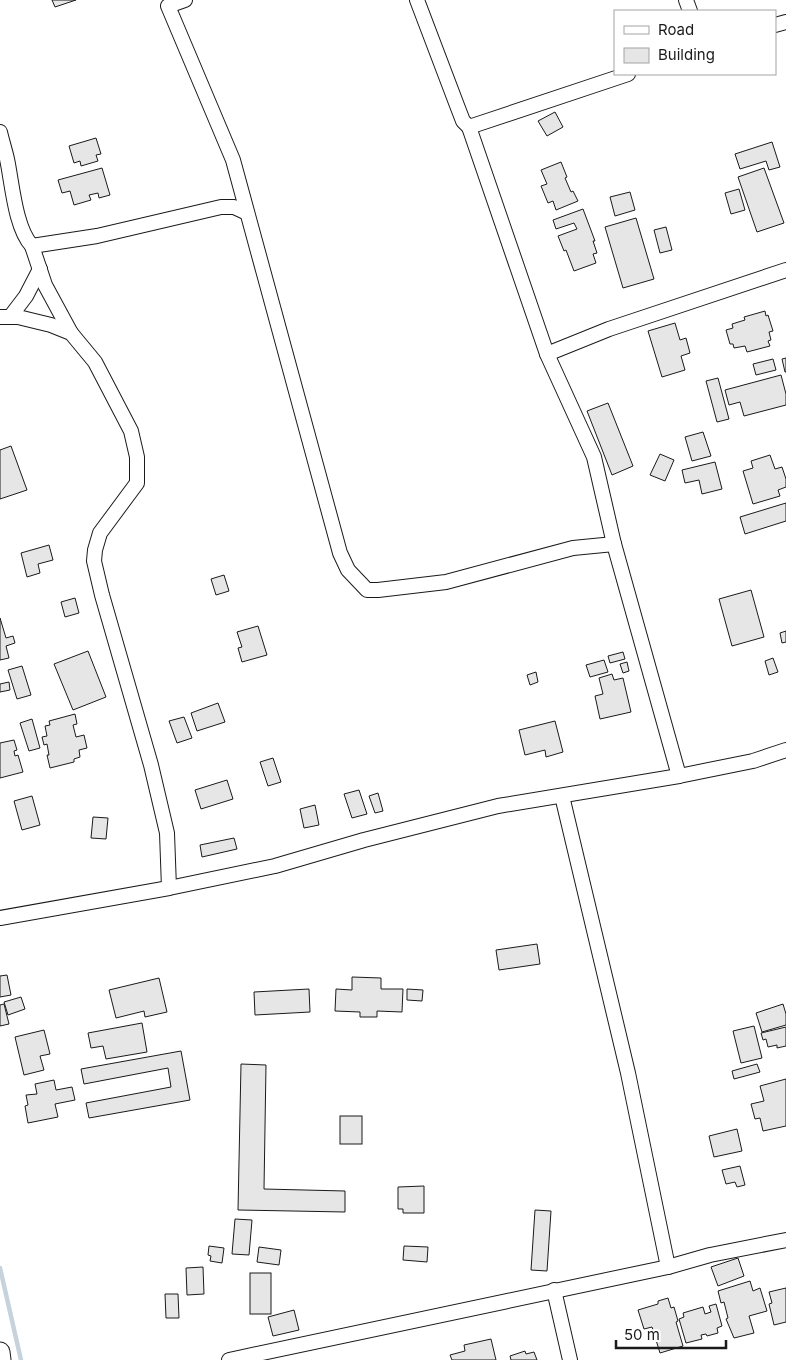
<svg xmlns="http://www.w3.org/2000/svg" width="786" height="1360" viewBox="0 0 786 1360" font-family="Inter,sans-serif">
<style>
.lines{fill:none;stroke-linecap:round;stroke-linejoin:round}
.stream{stroke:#c6d2dc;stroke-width:4.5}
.building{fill:#e6e6e6;stroke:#1a1a1a}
.street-casing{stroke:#1a1a1a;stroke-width:16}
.secondary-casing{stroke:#1a1a1a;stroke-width:21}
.street{stroke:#fff;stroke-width:14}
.secondary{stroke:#fff;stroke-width:19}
</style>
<rect width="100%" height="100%" fill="#fff"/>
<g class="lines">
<!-- stream -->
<polyline class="stream" points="0,1268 21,1360"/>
</g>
<!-- building -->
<g class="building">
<polygon points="52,0 76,0 55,7"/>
<polygon points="555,112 563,127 547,136 538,121"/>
<polygon points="96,138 101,154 96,155 98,161 81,166 80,161 74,163 69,146"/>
<polygon points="772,142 780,167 769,170 766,161 740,169 735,154"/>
<polygon points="561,162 567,177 565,178 571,192 573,191 578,201 556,210 553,201 548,203 541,186 547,184 541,170"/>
<polygon points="102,168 110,195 99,198 98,193 89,195 91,200 74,205 70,191 62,193 58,180"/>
<polygon points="764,168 784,223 757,232 738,177"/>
<polygon points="739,189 745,210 731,214 725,193"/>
<polygon points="630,192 635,210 615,216 610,197"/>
<polygon points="583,209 595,241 593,241 597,253 593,254 596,263 574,271 566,250 564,251 558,236 577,229 574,223 556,229 553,220"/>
<polygon points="636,218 654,279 623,288 605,227"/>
<polygon points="666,227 672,250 660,253 654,230"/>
<polygon points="765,311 766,316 768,315 773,331 769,332 771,340 768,341 770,346 747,352 745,346 734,348 733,344 730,344 726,330 733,328 732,324 745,320 744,317"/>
<polygon points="675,323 680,340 686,338 690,353 681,356 685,370 662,377 648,331"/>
<polygon points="786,358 786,372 785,372 782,359"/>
<polygon points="773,359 776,370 756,375 753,364"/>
<polygon points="781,375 786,394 786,405 744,416 740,402 729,405 725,390"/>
<polygon points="718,378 729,419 717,422 706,381"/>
<polygon points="608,403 633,466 612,475 587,411"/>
<polygon points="703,432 711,456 692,461 685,437"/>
<polygon points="11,446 27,490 0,499 0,450"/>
<polygon points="660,454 674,460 665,481 650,475"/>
<polygon points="770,455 775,469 782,467 786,479 786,487 778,490 780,496 753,504 743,471 753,468 751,461"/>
<polygon points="715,462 722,489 702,494 699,480 685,483 682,470"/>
<polygon points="786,503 786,521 745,534 740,517"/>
<polygon points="49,545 53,560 38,564 40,573 27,577 21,553"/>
<polygon points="224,575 229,591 216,595 211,579"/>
<polygon points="751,590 764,637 732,646 719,599"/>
<polygon points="75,598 79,613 65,617 61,602"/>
<polygon points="0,618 6,638 13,636 15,643 6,646 9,658 0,660"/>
<polygon points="258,626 267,655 242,662 238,648 242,647 237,632"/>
<polygon points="786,631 786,642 782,643 780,633"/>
<polygon points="88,651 106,697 73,710 54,664"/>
<polygon points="623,652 625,659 610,663 608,656"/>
<polygon points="773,658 778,672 769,675 765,661"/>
<polygon points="604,660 608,672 590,677 586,665"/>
<polygon points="627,662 629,671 623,673 620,664"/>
<polygon points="22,666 31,695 17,699 8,670"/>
<polygon points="536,672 538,682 530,685 527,675"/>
<polygon points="612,674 614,680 623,678 631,712 600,719 595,696 603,694 599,678"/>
<polygon points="9,682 10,690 0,692 0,684"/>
<polygon points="218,703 225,722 197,731 191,713"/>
<polygon points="75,714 77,724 73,725 76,737 84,735 87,748 79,750 80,757 74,759 74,762 50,768 47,755 49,755 47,744 44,745 42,737 47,736 45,726 50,725 49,721"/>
<polygon points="184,717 192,738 177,743 169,721"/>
<polygon points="32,719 40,748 29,751 20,723"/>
<polygon points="555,721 563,752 546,757 545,750 525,755 519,730"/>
<polygon points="14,740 17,750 14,751 15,756 18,755 23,772 0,778 0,743"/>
<polygon points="273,758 281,782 268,786 260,762"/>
<polygon points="227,780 233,799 201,809 195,790"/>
<polygon points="359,790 367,814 352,818 344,794"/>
<polygon points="378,793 383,811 375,813 369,796"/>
<polygon points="32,796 40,825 22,830 14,801"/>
<polygon points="315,805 319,825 304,828 300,809"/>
<polygon points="93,817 108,818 106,839 91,838"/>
<polygon points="234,838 237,849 202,857 200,845"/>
<polygon points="537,944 540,964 499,970 496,950"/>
<polygon points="7,975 11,995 0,997 0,976"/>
<polygon points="352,977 381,978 381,989 403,989 402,1012 377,1011 377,1017 360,1017 360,1012 335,1011 336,989 352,990"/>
<polygon points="159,978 167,1012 145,1017 144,1011 116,1018 109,990"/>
<polygon points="309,989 310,1012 255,1015 254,992"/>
<polygon points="407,989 423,990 422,1001 407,1000"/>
<polygon points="21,997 25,1009 8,1015 4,1002"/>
<polygon points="4,1004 9,1024 0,1026 0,1005"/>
<polygon points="783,1004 786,1014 786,1025 762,1032 756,1013"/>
<polygon points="142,1023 147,1052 106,1059 103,1046 91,1048 88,1033"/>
<polygon points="754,1026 762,1058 741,1063 733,1031"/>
<polygon points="786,1027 786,1046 777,1048 777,1045 768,1047 766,1039 763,1040 761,1033"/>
<polygon points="44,1030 50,1054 40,1056 44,1070 24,1075 15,1037"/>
<polygon points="181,1051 190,1100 89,1118 86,1103 171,1087 168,1068 84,1084 81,1069"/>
<polygon points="241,1064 266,1065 264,1189 345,1191 345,1212 238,1210"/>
<polygon points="757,1064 760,1072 734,1079 732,1071"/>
<polygon points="786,1079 786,1126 763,1131 760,1118 755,1119 751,1104 764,1101 760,1086"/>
<polygon points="54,1080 56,1090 72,1087 75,1100 55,1104 58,1117 28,1123 25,1106 28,1105 26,1095 37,1094 35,1084"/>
<rect x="340" y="1116" width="22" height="28"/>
<polygon points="737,1129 742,1151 714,1157 709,1136"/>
<polygon points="740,1166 745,1185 737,1187 735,1182 726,1184 722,1170"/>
<polygon points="424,1186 424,1213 403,1213 403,1209 398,1209 398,1187"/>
<polygon points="535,1210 551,1211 547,1271 531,1270"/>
<polygon points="235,1219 252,1220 249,1255 232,1254"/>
<polygon points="209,1246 224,1248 222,1263 210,1261 211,1256 208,1255"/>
<polygon points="404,1246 428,1247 427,1262 403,1260"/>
<polygon points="259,1247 281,1250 279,1265 257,1262"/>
<polygon points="738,1258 744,1276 718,1286 711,1267"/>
<polygon points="203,1267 204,1294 187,1295 186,1268"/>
<rect x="250" y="1273" width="21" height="41"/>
<polygon points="750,1281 753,1291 760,1288 767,1311 749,1316 754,1333 734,1338 726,1319 728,1318 724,1302 721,1303 718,1291"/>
<polygon points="786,1288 786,1322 774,1325 769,1304 772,1303 769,1292"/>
<polygon points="165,1294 178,1294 179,1318 166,1318"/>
<polygon points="668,1298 671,1308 674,1307 678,1321 676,1322 683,1346 660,1353 652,1327 644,1329 638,1310 658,1304 658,1301"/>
<polygon points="716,1304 722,1326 717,1328 718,1333 707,1336 706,1334 701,1335 702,1339 686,1343 679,1319 684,1317 683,1313 703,1307 705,1314 711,1312 709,1306"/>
<polygon points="294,1310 299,1330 273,1336 268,1317"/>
<polygon points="491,1339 496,1360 452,1360 450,1355 465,1351 464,1345"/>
<polygon points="525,1351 526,1354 534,1352 537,1360 511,1360 510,1356"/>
</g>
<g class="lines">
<!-- street casing -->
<g class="street-casing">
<g id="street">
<polyline points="185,0 168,6 233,160 340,553 348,570 367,590 378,590 446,582 573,548 614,544"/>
<polyline points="417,0 458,108 463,121 469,127 547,354 594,457 614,544 679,776"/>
<polyline points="686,0 690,11"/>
<polyline points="775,25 786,22"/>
<polyline points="469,127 628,74"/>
<path d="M0,132C2,141 5,150 7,159C12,182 15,228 32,246L97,236L221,207H234L247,213"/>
<polyline points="32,246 45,285 71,333"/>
<polyline points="0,317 18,317 51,325 71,333 95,362 131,431 137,457 137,483 100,533 95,550 94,561 102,595 151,765 167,833 169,888"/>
<polyline points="10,317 26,296 40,269"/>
<polyline points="547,354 609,329 786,270"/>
<polyline points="562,796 628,1073 668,1267"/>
<polyline points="0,918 169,888 275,866 364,840 498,806 679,776 753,761 786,750"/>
<polyline points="554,1290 570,1360"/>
<polyline points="229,1360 668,1267 710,1255 786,1240"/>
</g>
</g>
<!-- secondary casing -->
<g class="secondary-casing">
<polyline id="secondary" points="0,1352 1,1360"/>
</g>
<!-- street -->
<use href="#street" class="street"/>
<!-- secondary -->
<use href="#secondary" class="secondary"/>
</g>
<!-- legend -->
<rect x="614" y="10" width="162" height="65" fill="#ffffff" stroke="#a3a3a3"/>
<rect x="624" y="26" width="25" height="8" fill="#ffffff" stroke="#a3a3a3"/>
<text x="658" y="35" font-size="15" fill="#1a1a1a">Road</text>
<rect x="624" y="48" width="25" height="15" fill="#e6e6e6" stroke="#a3a3a3"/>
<text x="658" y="60" font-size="15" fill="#1a1a1a">Building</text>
<!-- scale -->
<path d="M616 1340v8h110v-8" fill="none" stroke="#1a1a1a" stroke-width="2.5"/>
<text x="624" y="1340" font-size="15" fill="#1a1a1a" stroke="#ffffff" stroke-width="4" paint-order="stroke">50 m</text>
</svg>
